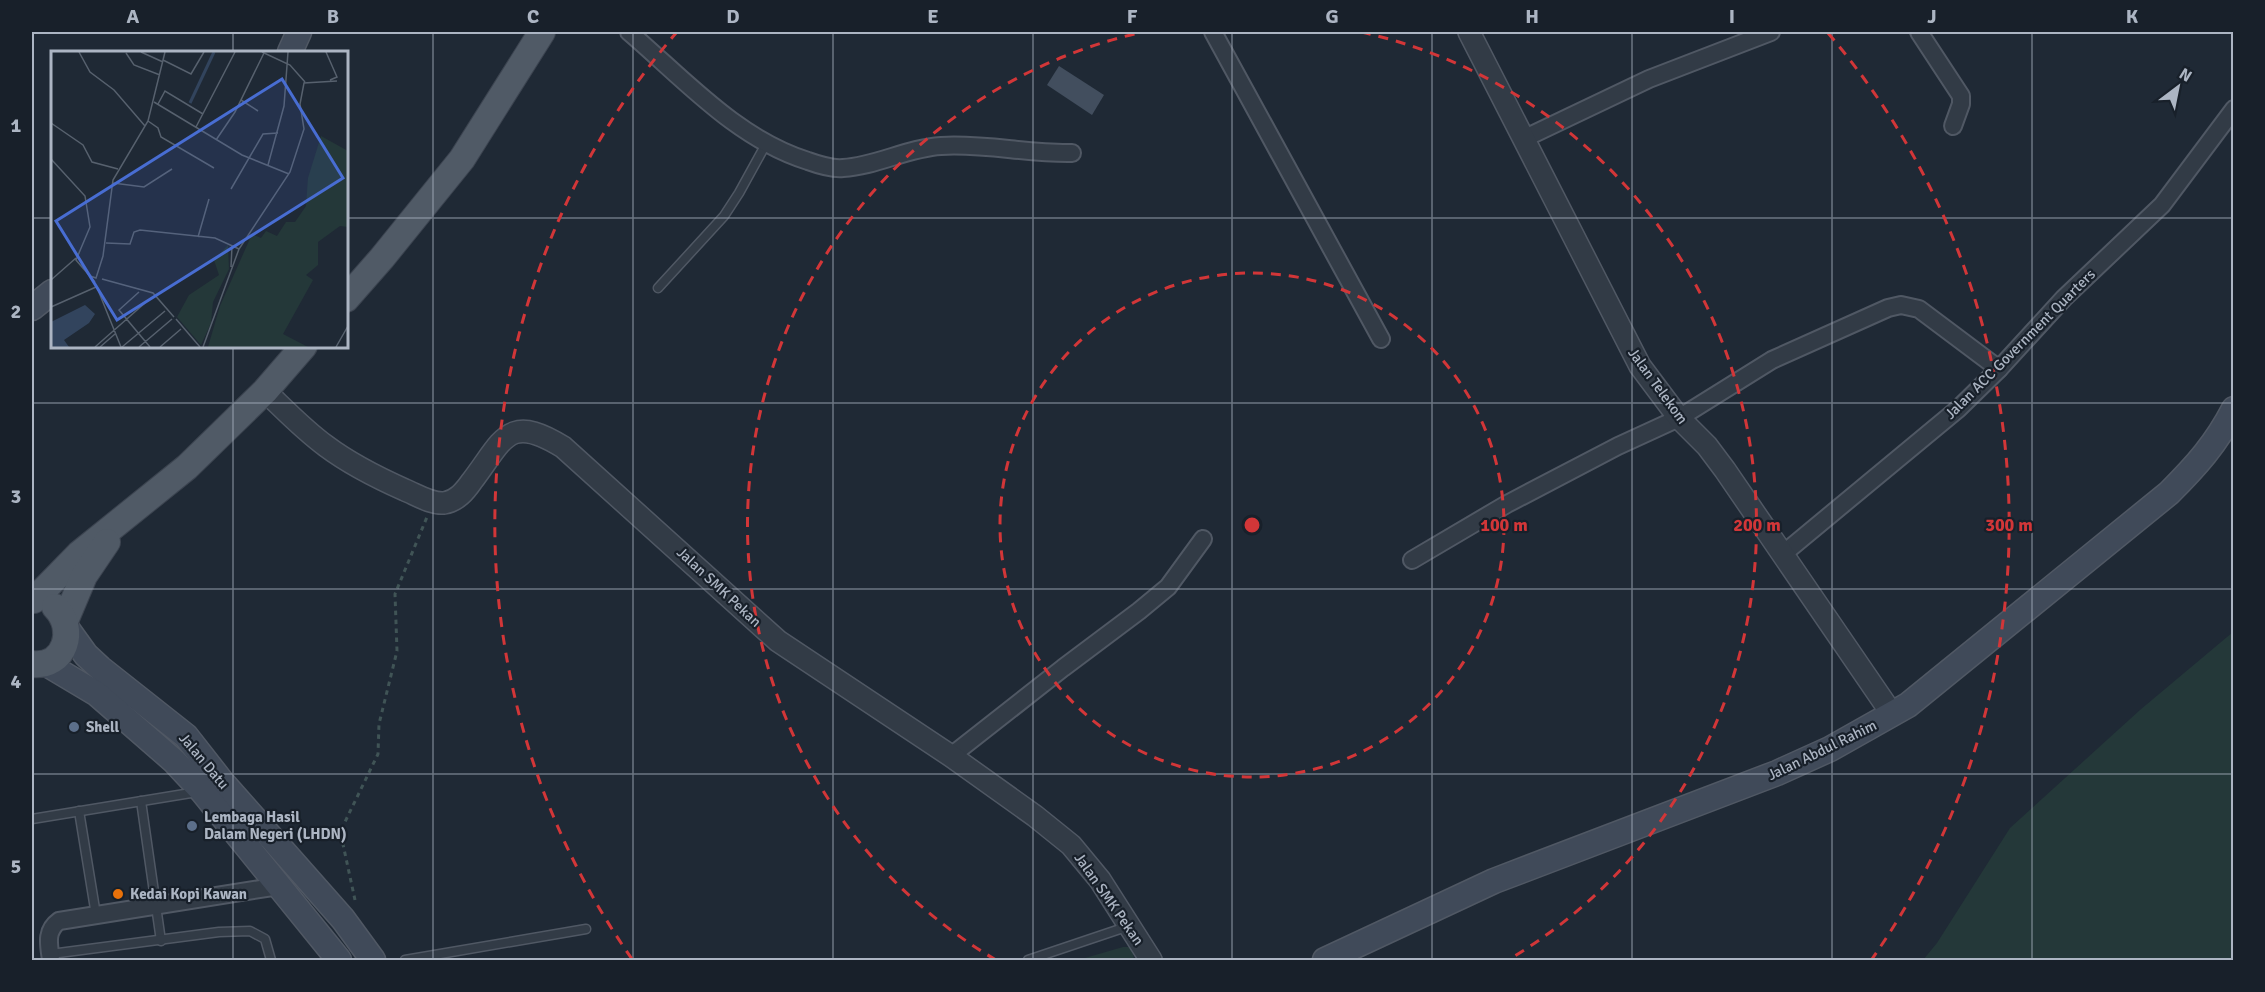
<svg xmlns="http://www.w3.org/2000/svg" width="2265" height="992" viewBox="0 0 2265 992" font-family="Signika,sans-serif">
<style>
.green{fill:#243839}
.building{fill:#424e5e}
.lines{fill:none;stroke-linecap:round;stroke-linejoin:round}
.service-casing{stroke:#505864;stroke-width:11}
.minor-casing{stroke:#505864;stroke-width:20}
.tertiary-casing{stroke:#505864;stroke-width:24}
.secondary-casing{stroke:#505864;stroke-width:27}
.primary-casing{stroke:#3c4450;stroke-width:28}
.path{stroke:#405456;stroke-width:3;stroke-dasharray:4.5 4.5;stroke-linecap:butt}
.service{stroke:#323b46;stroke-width:8}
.minor{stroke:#323b46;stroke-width:16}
.tertiary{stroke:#323b46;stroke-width:21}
.secondary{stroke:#404a59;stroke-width:24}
.primary{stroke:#505a66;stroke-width:26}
.grid{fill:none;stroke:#acb5c3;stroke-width:1.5;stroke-opacity:0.55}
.ring{fill:none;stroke:#d23638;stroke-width:3;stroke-dasharray:10 8}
.service-dot{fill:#5c6f8a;stroke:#18202a;stroke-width:2}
.food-dot{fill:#e8710a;stroke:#18202a;stroke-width:2}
.labels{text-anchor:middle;stroke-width:4.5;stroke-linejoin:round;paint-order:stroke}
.street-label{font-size:15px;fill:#acb5c3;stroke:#18202a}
.poi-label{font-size:15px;font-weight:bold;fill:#acb5c3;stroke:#18202a;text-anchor:start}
.inset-river{fill:none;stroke:#32445d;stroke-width:3}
.inset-road{fill:none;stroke:#57616e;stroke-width:1.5}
.view{fill:#486dd2;fill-opacity:0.15;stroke:#486dd2;stroke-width:3}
.inset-edge{fill:none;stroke:#acb5c3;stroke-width:3}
.centre{fill:#d23638;stroke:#18202a;stroke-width:3}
.ring-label{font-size:18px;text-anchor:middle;font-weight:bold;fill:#d23638;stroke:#18202a;stroke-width:4.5;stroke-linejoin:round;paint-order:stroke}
.neatline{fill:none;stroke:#acb5c3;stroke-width:2}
.grid-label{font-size:20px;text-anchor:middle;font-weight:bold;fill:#acb5c3}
</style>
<rect width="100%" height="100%" fill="#1f2935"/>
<!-- green -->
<g class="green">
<polygon points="2233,632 2233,960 1923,960 1937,943 2010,828 2140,710"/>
<polygon points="1123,947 1129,947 1133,952 1134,960 1078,960"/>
</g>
<!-- building -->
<polygon class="building" points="1059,66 1104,95 1092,115 1047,85"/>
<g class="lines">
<!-- service casing -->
<g class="service-casing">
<g id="service">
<polyline points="658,288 724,216 739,193 766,144"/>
<polyline points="141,801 161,941"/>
<polyline points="79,811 96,915"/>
<polyline points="32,819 197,792"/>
<polyline points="51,954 219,932 250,931 265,939 271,960"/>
<polyline points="405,960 586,929"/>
<polyline points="1028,960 1129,926"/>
</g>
</g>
<!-- minor casing -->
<g class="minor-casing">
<g id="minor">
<path d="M629,32C684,79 737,139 808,161C819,165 832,169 843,168C877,166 907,148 941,146C984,143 1028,154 1072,153"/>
<polyline points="1213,32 1381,339"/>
<polyline points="1919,32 1961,96 1961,104 1953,126"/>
<polyline points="1523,139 1649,79 1771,32"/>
<polyline points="1783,554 1958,409 1999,369 2064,298 2162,205 2234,109"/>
<polyline points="1412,560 1507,504 1618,446 1679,418 1772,360 1888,308 1901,305 1919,309 1999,369"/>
<polyline points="951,756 1063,668 1139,611 1168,587 1203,539"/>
<path d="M51,960C49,945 45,931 59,921L279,886"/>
</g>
</g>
<!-- tertiary casing -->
<g class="tertiary-casing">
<g id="tertiary">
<polyline points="1469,32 1640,366 1679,418 1707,446 1725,470 1892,714"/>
<path d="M265,391C285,410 304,430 326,446C350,464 378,478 405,490C417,495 431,504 444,503C457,501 465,491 472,481C504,439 508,413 563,447L778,641L951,756L1035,816L1071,845L1100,880L1151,960"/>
</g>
</g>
<!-- secondary casing -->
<g class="secondary-casing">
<g id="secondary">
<polyline points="290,52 299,32"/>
<polyline points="32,308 52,292"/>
<polyline points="68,630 86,655 100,668 186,736 222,782 343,919 373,960"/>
<polyline points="45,663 97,694 174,761 202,791 339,960"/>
<path d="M1325,960L1494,881L1777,773L1830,749L1908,705L2169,493C2196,466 2216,444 2234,409"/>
</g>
</g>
<!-- primary casing -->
<g class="primary-casing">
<g id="primary">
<polyline points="346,299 382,258 462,159 542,32"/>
<polyline points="34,600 79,554 187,467 265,391 304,346"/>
<polyline points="65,621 84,576 107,542"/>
<path d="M32,664C65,668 77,629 55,607"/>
</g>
</g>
<!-- path -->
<polyline class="path" points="355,900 341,835 342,828 378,754 379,724 397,651 395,594 427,517"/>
<!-- service -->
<use href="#service" class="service"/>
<!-- minor -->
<use href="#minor" class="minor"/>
<!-- tertiary -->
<use href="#tertiary" class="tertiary"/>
<!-- secondary -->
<use href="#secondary" class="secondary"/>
<!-- primary -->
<use href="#primary" class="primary"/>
</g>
<!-- grid -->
<path class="grid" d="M233,32V52M433,32V960M633,32V960M833,32V960M1033,32V960M1232,32V960M1432,32V960M1632,32V960M1832,32V960M2032,32V960M32,218H52M346,218H2234M233,346V960M32,403H2234M32,589H2234M32,774H2234"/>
<!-- distance rings -->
<g class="ring">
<circle cx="1252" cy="525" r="252"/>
<path d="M996 960A505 505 0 0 1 1143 32M1361 32A505 505 0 0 1 1508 960"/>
<path d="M632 959A757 757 0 0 1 676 33M1828 33A757 757 0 0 1 1872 959"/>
</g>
<!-- markers -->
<g class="service-dot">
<circle cx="74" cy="727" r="6"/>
<circle cx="192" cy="826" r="6"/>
</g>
<circle class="food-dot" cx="118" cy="894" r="6"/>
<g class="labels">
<!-- street labels -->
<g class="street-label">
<text transform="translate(2020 344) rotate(-45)" y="5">Jalan ACC Government Quarters</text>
<text transform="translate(1658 386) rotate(54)" y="5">Jalan Telekom</text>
<text transform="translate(719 587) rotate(43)" y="5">Jalan SMK Pekan</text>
<text transform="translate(1822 750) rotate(-26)" y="5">Jalan Abdul Rahim</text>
<text transform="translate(204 761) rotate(50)" y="5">Jalan Datu</text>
<text transform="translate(1109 899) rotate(55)" y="5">Jalan SMK Pekan</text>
</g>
<!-- poi labels -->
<g class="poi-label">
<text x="86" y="732">Shell</text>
<text x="204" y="822">Lembaga Hasil<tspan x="204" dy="17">Dalam Negeri (LHDN)</tspan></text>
<text x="130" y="899">Kedai Kopi Kawan</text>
</g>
</g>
<!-- overview -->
<g transform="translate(51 51)">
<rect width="297" height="297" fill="#1f2935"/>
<path d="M270,85L297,100V176L289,175L267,191V214L255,224L262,229L232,283L257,296H157L169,255L201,183L210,187L215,180L226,185L235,171H244L255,155L257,127ZM177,194L178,218L162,251L160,272L150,294L126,266L138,244L168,224L163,209Z" fill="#243839"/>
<path d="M34,254L44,263L38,272L13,289L18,296H0V271Z" fill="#32445d"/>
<path class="inset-river" d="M139,52L163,1"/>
<path class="inset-road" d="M28,1L39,21L63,39L94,75M90,1L112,11M211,1L239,14L254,31M275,1L286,26L279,29M75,2L83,14L109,24M112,9L140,23L153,1M190,49L207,60M103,51L191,104L238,123M107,53L114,40L152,63M97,70L107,77L110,86L163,117M0,72L32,94L41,111L67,118M145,76L184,1M165,89L184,61L213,2M0,108L34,145L39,176L25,209L44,231M217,114L233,55L237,1M62,132L93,136L121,118M180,138L212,83L227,82M147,186L158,148M55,192L79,193L83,181L89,179L164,187L188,198M180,216L181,195M39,225L45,227L52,205L62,129L97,70L114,1M51,228L102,242L123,266M0,229L25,207M45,234L70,296M88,241L68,259L99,296M0,256L45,236M125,268L149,296M44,296L94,252M49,296L64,283M71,296L114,260M88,296L121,268M109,296L130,278M152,296L188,198L239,121L253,78L249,53L253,32L286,30M285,296L297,275"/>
<path class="view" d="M231,28L292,127L66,269L5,170Z"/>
<rect width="297" height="297" class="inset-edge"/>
</g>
<circle cx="1252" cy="525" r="9" class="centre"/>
<g class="ring-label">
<text x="1504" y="531">100 m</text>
<text x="1757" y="531">200 m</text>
<text x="2009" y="531">300 m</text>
</g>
<!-- border -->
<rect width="2265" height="992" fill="none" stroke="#18202a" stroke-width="66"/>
<!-- north arrow -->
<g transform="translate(2178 87) rotate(32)" stroke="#18202a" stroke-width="4.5" paint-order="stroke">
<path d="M0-4.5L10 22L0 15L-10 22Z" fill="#acb5c3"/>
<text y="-9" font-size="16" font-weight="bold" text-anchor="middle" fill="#acb5c3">N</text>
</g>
<rect x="33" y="33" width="2199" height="926" class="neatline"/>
<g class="grid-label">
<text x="133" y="23">A</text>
<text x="333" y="23">B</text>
<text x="533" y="23">C</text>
<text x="733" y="23">D</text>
<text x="933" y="23">E</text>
<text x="1132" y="23">F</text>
<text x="1332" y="23">G</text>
<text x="1532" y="23">H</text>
<text x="1732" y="23">I</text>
<text x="1932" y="23">J</text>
<text x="2132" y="23">K</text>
<text x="16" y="132">1</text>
<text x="16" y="318">2</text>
<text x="16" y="503">3</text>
<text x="16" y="688">4</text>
<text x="16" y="873">5</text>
</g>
</svg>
